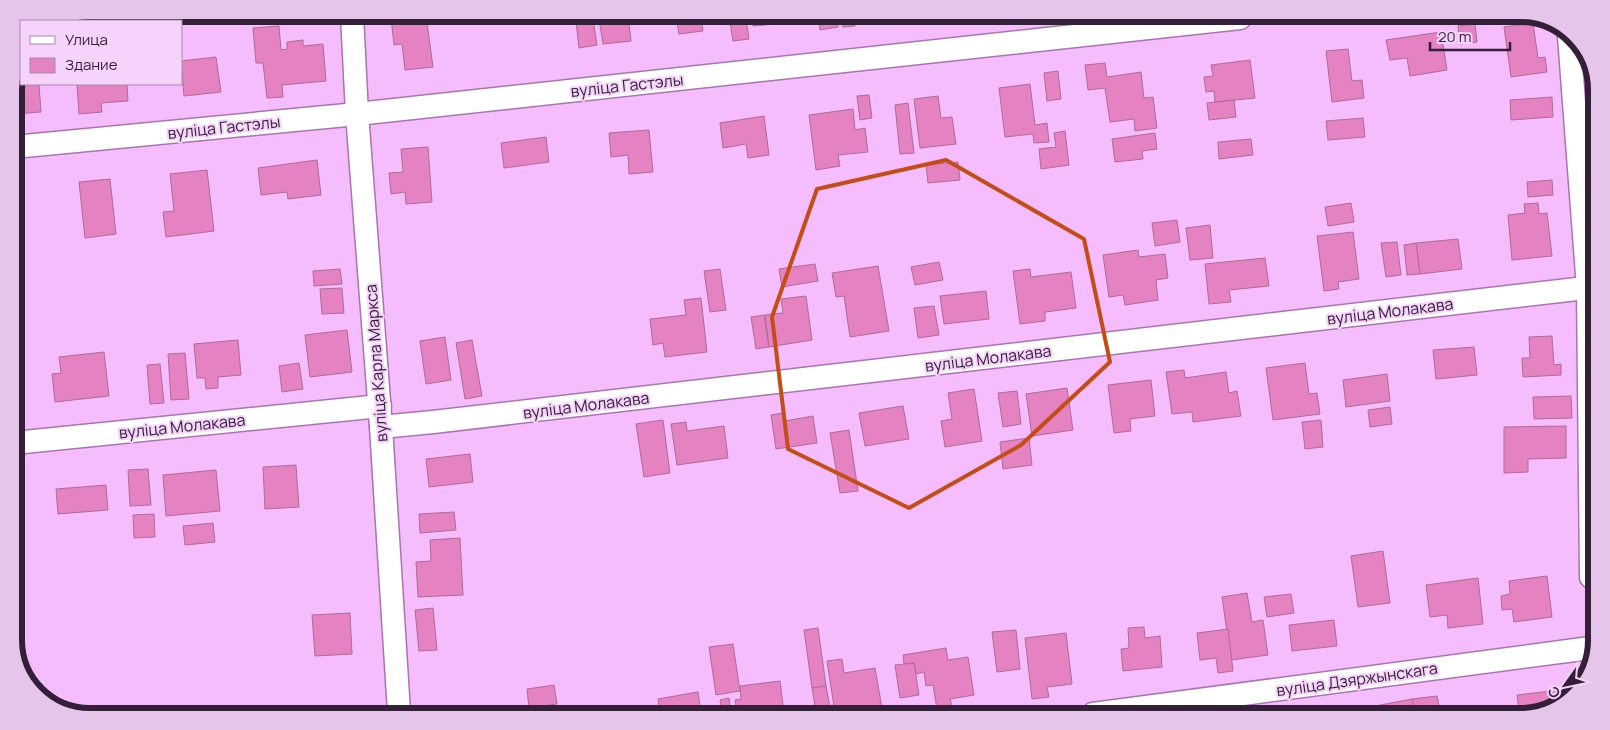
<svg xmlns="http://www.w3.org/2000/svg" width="1610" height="730" viewBox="0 0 1610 730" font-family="Manrope,sans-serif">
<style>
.building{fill:#e582c1;stroke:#b06b96}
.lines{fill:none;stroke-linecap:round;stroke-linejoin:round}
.street-casing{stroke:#a975b0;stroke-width:25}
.street{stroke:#fff;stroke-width:22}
.marked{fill:none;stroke:#c44d15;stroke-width:4;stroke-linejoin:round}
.labels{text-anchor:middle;stroke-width:4;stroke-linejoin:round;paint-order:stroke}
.street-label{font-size:16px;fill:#341f38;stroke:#f5d3fa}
.rim{fill:none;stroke:#341f38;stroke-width:6}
</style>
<rect width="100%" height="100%" fill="#f5bdfd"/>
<!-- building -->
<g class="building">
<polygon points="426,15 433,67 405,70 402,44 394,45 391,18"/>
<polygon points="575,16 628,16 631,41 603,44 599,19 576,22"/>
<polygon points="676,16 701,16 703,31 679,34"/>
<polygon points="752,16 795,17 796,22 753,26"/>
<polygon points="819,17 837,17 838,27 820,30"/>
<polygon points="842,17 854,17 855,26 843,27"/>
<polygon points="593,19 597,45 579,48 576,22"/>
<polygon points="746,19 749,39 733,41 730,22"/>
<polygon points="1533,23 1538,58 1545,57 1547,72 1511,77 1504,27"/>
<polygon points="1475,24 1477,42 1460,44 1458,26"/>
<polygon points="279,26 281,50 287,49 287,42 303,40 303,46 323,44 326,81 282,85 283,97 267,98 263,63 256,63 253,28"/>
<polygon points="1441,32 1447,70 1410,76 1407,58 1390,60 1386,40"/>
<polygon points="1348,49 1352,81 1362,80 1364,98 1332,102 1326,51"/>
<polygon points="216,57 221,92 184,96 181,61"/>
<polygon points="1250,60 1255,98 1215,102 1214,91 1206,92 1204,77 1213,76 1211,65"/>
<polygon points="1105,63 1107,77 1141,72 1144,98 1153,97 1157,128 1135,131 1134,119 1110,122 1105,88 1088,90 1085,65"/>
<polygon points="21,70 21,84 39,84 41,112 14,114 14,86"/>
<polygon points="1058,71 1061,99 1047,101 1044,73"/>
<polygon points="86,84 127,84 128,101 101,103 102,112 79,114 77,85"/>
<polygon points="1030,84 1035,125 1047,123 1049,142 1034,143 1033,134 1005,137 999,88"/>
<polygon points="869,95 872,118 860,120 857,96"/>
<polygon points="938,96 941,118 952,117 956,144 920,148 914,99"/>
<polygon points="1552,97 1553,117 1511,120 1510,100"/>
<polygon points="1234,100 1236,117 1209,120 1207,103"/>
<polygon points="908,103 914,153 900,154 895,105"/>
<polygon points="853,109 855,130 865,128 868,152 838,155 840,166 816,170 809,115"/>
<polygon points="764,116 769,155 748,158 746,144 723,148 720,123"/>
<polygon points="1363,118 1365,137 1328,140 1326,121"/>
<polygon points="649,130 653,172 629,174 628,155 611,157 609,133"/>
<polygon points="1065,131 1069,165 1041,169 1039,149 1056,147 1054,133"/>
<polygon points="1155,133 1157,149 1142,151 1143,159 1115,162 1112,139"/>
<polygon points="546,137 549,162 504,168 501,143"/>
<polygon points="1251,139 1253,155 1219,159 1218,142"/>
<polygon points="428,147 432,202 406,204 405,192 391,194 389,173 403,172 401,149"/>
<polygon points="317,160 321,195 288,199 287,192 261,195 258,168"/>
<polygon points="958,162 960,180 928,183 926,165"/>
<polygon points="207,170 214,231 166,237 163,212 174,211 170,174"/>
<polygon points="110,179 116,234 85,238 79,182"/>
<polygon points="1552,180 1553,195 1528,197 1527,182"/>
<polygon points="1351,203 1354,222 1328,226 1325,207"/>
<polygon points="1538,203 1539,214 1547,213 1552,256 1512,260 1508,215 1525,213 1524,204"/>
<polygon points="1177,220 1180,242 1155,246 1152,223"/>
<polygon points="1210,225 1213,258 1190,260 1186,228"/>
<polygon points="1353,232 1359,279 1338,282 1339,289 1324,291 1317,236"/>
<polygon points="1458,239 1462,269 1420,274 1416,243"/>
<polygon points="1397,242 1401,275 1386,277 1381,243"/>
<polygon points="1416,243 1420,274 1407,275 1404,245"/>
<polygon points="1138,250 1139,257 1165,254 1168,278 1156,280 1158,300 1125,305 1123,295 1109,297 1103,255"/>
<polygon points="1265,258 1269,286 1229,290 1231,302 1209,304 1205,264"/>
<polygon points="939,262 943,280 915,285 911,267"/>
<polygon points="815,264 818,281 782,287 779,269"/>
<polygon points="878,266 889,331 850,337 844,296 836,297 832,273"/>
<polygon points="340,269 342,284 314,286 313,271"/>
<polygon points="720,269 726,310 710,312 704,271"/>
<polygon points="1030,269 1031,277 1071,272 1076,308 1045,312 1045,321 1020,324 1013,271"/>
<polygon points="342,288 344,313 322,314 320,289"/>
<polygon points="986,291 989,319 944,324 940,296"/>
<polygon points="806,296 812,340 769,347 765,315 783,313 781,299"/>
<polygon points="701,298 707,352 665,357 663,343 653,345 650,319 686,315 684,300"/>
<polygon points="934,306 939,335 918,338 914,308"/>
<polygon points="764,315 769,347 756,349 751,317"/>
<polygon points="347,330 352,372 310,377 305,335"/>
<polygon points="1552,336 1554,365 1561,364 1561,375 1523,377 1522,358 1530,358 1529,337"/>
<polygon points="445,337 451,380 426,384 420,341"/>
<polygon points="238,340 241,375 218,377 218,388 206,389 205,378 197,378 194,344"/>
<polygon points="472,340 482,396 465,399 456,343"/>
<polygon points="1474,347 1477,375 1436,379 1433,350"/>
<polygon points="104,352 109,396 55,402 52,374 61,373 59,357"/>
<polygon points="185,353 189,399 171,400 168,354"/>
<polygon points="299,363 303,389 282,392 279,366"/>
<polygon points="1305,363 1309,394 1317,393 1320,414 1273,420 1266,368"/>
<polygon points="160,364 164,403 150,404 147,365"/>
<polygon points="1184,370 1185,378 1226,372 1229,393 1237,391 1241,416 1193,422 1192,412 1172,414 1166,372"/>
<polygon points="1387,374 1390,401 1346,407 1343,380"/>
<polygon points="1151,380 1155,416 1130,419 1131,431 1114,433 1108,385"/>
<polygon points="1067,388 1073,430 1032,436 1026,394"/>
<polygon points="974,389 982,441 945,447 941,421 952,419 948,393"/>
<polygon points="1017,391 1021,424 1003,427 998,393"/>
<polygon points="1571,396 1572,418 1534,419 1533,397"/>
<polygon points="903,406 909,439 865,446 859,413"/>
<polygon points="1390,407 1392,424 1370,427 1368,410"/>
<polygon points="783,413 785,421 813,416 817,443 776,449 771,415"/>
<polygon points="663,420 670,473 644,477 636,424"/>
<polygon points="1321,420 1323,447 1305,449 1302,422"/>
<polygon points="686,422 687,431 724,426 728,458 677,465 671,424"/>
<polygon points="1566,426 1566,458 1528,459 1528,472 1504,473 1504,427"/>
<polygon points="849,430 858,491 840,493 830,433"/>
<polygon points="1029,438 1032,465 1003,469 1000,442"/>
<polygon points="470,454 473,482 429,487 426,459"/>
<polygon points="296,465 299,507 265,509 263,467"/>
<polygon points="148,469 151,505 130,506 128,470"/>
<polygon points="216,470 220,511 166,516 163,475"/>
<polygon points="106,485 108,510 58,514 56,489"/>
<polygon points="454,512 456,530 420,533 419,514"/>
<polygon points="154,514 155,537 134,538 133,515"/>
<polygon points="213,523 215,542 185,545 183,526"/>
<polygon points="460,538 463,595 418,597 416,562 431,561 430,540"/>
<polygon points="1383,551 1390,603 1358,607 1351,556"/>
<polygon points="1547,576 1552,617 1514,622 1512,609 1502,610 1501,596 1510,594 1509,581"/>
<polygon points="1478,578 1483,624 1448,628 1447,615 1430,617 1426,585"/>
<polygon points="1247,593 1252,622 1263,620 1268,655 1231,660 1222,597"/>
<polygon points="1291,594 1294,613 1267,617 1264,597"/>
<polygon points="433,608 437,650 419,651 415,610"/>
<polygon points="350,613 352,654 315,656 312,615"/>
<polygon points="1334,620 1337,646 1292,651 1289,625"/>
<polygon points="1144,627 1145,638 1160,636 1162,667 1123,671 1121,649 1129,648 1128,628"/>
<polygon points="818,628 826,686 812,688 804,630"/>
<polygon points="1228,629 1233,671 1218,673 1216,658 1200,660 1197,633"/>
<polygon points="1016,630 1020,669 997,672 992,632"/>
<polygon points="1066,633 1072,684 1047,687 1049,697 1032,699 1025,638"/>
<polygon points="733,644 740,691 716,695 709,647"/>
<polygon points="946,648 948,660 968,657 974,695 950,699 952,706 937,709 933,685 926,686 924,672 916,674 914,663 904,664 903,655"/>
<polygon points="842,659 844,673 875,668 882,708 848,713 835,713 827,661"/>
<polygon points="914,663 919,695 900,698 895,665"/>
<polygon points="780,681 784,713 737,713 735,700 741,699 740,686"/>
<polygon points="554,685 557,704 529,708 527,689"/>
<polygon points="826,686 831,713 816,713 812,688"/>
<polygon points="1559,690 1560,704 1520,716 1517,695"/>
<polygon points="698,692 701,713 660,713 658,699"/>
<polygon points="1437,696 1440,711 1470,706 1472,716 1415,716 1412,699"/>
<polygon points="729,698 731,713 713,713 712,708 721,707 720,700"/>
<polygon points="1412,699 1415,716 1377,716 1375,706"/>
<polygon points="597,707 598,712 552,712"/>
<polygon points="1341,710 1342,716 1321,715 1321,714"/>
</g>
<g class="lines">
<!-- street casing -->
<g class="street-casing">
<g id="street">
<polyline points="352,15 357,114 381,427 399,712"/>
<polyline points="1569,36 1588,288 1591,577"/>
<polyline points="14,147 357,114 1240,18"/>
<polyline points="381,427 433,422 1594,287"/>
<polyline points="14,443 380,406"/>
<polyline points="1093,714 1590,648"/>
</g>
</g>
<!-- street -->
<use href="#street" class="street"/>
</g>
<!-- marked area -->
<path class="marked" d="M946,160L1084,239L1110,362L1021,445L909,508L788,449L772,317L817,189Z"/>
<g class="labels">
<!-- street labels -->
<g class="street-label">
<text transform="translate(627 85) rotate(-6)" y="6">вуліца Гастэлы</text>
<text transform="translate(224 127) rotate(-6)" y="6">вуліца Гастэлы</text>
<text transform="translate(1390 311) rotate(-7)" y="6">вуліца Молакава</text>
<text transform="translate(988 358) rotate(-7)" y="6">вуліца Молакава</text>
<text transform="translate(376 363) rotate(-94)" y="6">вуліца Карла Маркса</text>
<text transform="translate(586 405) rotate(-7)" y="6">вуліца Молакава</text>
<text transform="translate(182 426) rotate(-6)" y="6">вуліца Молакава</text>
<text transform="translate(1357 679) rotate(-8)" y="6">вуліца Дзяржынскага</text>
</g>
</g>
<!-- crop -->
<path d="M0 0H1610V730H0ZM90 22H1520A68 68 0 0 1 1588 90V640A68 68 0 0 1 1520 708H90A68 68 0 0 1 22 640V90A68 68 0 0 1 90 22Z" fill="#e6c5ea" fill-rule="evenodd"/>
<path class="rim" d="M90 22H1520A68 68 0 0 1 1588 90V640A68 68 0 0 1 1520 708H90A68 68 0 0 1 22 640V90A68 68 0 0 1 90 22Z"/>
<!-- legend -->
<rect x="20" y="20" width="162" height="65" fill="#f5d3fa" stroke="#a88bac"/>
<rect x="30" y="36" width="25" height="8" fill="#ffffff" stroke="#a88bac"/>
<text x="65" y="45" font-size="15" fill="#341f38">Улица</text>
<rect x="30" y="58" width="25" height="15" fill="#e582c1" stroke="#a88bac"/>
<text x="65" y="70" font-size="15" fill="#341f38">Здание</text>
<!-- north arrow -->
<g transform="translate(1565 685) rotate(237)" stroke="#f5d3fa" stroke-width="4" paint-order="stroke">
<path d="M0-4L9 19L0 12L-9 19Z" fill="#341f38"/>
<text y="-8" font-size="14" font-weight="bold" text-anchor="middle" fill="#341f38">С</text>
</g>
<!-- scale -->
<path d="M1430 42v8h80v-8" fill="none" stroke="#341f38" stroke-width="2.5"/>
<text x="1438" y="42" font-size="15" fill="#341f38" stroke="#f5d3fa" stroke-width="4" paint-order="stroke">20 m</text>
</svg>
